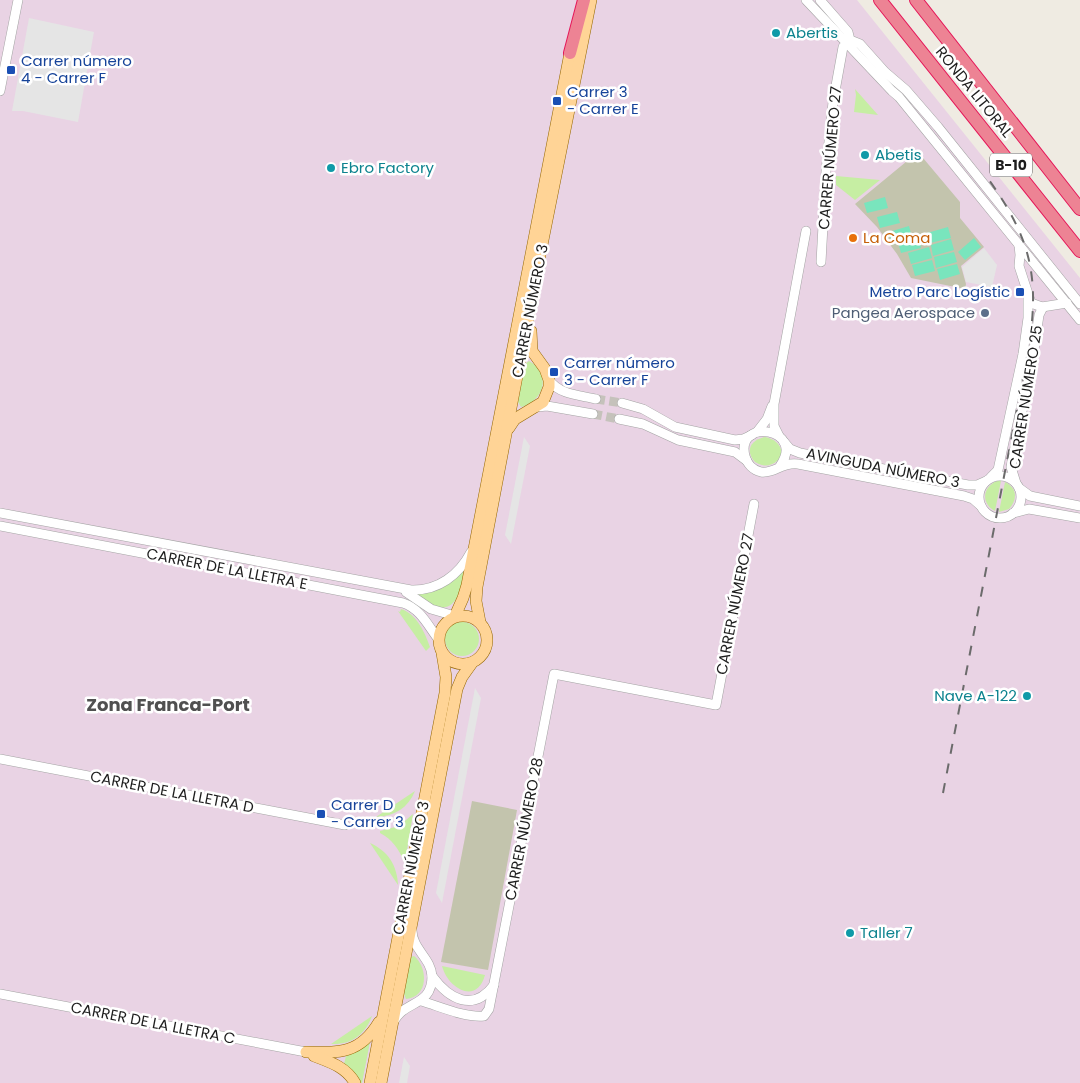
<svg xmlns="http://www.w3.org/2000/svg" width="1080" height="1083" viewBox="0 0 1080 1083" font-family="Poppins,sans-serif">
<style>
.industrial{fill:#e9d3e4}
.construction{fill:#c3c4ad}
.grass{fill:#c6eea3}
.pitch{fill:#79e5bd}
.parking{fill:#e5e5e5}
.lines{fill:none;stroke-linecap:round;stroke-linejoin:round}
.minor-tunnel{stroke:#c5c2bb;stroke-width:9;stroke-dasharray:9 4.5;stroke-linecap:butt}
.minor-casing{stroke:#a4a4a4;stroke-width:10}
.major-casing{stroke:#956700;stroke-width:12}
.highway-casing{stroke:#e51759;stroke-width:14}
.minor{stroke:#fff;stroke-width:9}
.major{stroke:#ffd496;stroke-width:11}
.highway{stroke:#ed8394;stroke-width:12}
.rail{stroke:#6b6b6b;stroke-width:2;stroke-dasharray:10 10;stroke-linecap:butt}
.culture-dot{fill:#0f9aa8;stroke:#fff;stroke-width:2}
.transit-dot{fill:#1a4fb4;stroke:#fff;stroke-width:2}
.food-dot{fill:#e8710a;stroke:#fff;stroke-width:2}
.service-dot{fill:#5c6f8a;stroke:#fff;stroke-width:2}
.labels{text-anchor:middle;stroke-width:5;stroke-linejoin:round;paint-order:stroke}
.shield{fill:#fff;stroke:#616161;stroke-width:1}
.shield-label{font-size:14px;font-weight:bold;fill:#1d1d1d}
.culture-label{font-size:15px;fill:#0d838f;stroke:#fff;text-anchor:start}
.transit-label{font-size:15px;fill:#164399;stroke:#fff;text-anchor:start}
.street-label{font-size:15px;fill:#1d1d1d;stroke:#fff}
.food-label{font-size:15px;fill:#c56008;stroke:#fff;text-anchor:start}
.service-label{font-size:15px;fill:#4e5e75;stroke:#fff;text-anchor:end}
.quarter-label{font-size:18px;font-weight:bold;fill:#505050;stroke:#fff}
</style>
<rect width="100%" height="100%" fill="#efebe2"/>
<!-- industrial -->
<polygon class="industrial" points="0,0 857,0 1080,278 1080,1083 0,1083"/>
<!-- construction -->
<g class="construction">
<polygon points="918,152 960,202 960,218 984,247 961,266 966,284 965,289 911,278 897,254 877,227 855,204"/>
<polygon points="472,801 517,810 488,970 441,962"/>
</g>
<!-- grass -->
<g class="grass">
<polygon points="855,89 878,115 854,112 856,95"/>
<polygon points="836,176 880,180 855,200 836,185"/>
<path d="M529,361C552,374 544,401 521,407L518,402L525,364Z"/>
<path d="M765,437C774,439 780,443 782,453C777,465 767,469 755,462C745,451 750,440 765,437Z"/>
<path d="M997,481H1001L995,511C981,504 982,487 997,481Z"/>
<path d="M1005,482C1017,488 1018,499 1009,509L999,512Z"/>
<path d="M464,569C462,585 458,615 434,606C428,604 422,598 417,595Z"/>
<path d="M401,609C417,614 425,633 430,647L426,651L398,611L400,612Z"/>
<circle cx="462" cy="639" r="17"/>
<path d="M415,791C408,808 395,816 376,817Z"/>
<path d="M413,814L405,862H404C399,849 392,839 380,833V831L399,826Z"/>
<path d="M370,843C388,851 397,865 398,885Z"/>
<path d="M414,956C428,967 429,997 406,999L404,994L411,957Z"/>
<path d="M442,966L485,975C477,1005 448,989 442,966Z"/>
<path d="M372,1016C365,1035 351,1045 331,1044Z"/>
<polygon points="370,1042 362,1083 358,1083 344,1064 346,1056 356,1052"/>
</g>
<!-- pitch -->
<g class="pitch">
<polygon points="885,197 888,208 867,213 864,203"/>
<polygon points="897,212 900,223 880,228 877,217"/>
<polygon points="909,226 912,237 891,242 889,232"/>
<polygon points="948,227 951,238 930,243 927,233"/>
<polygon points="919,237 921,248 901,253 898,242"/>
<polygon points="974,238 981,247 965,260 958,252"/>
<polygon points="951,239 954,250 933,256 931,245"/>
<polygon points="929,247 932,258 911,264 908,253"/>
<polygon points="954,252 957,262 936,268 934,257"/>
<polygon points="932,260 935,271 915,276 912,265"/>
<polygon points="957,264 960,274 940,280 937,269"/>
</g>
<!-- parking -->
<g class="parking">
<polygon points="29,18 94,32 78,122 23,111 12,111"/>
<polygon points="984,248 997,265 992,287 966,282 962,267"/>
<polygon points="524,437 530,446 511,544 505,535"/>
<polygon points="475,688 481,698 442,903 436,893"/>
<polygon points="404,1057 410,1066 407,1083 399,1083"/>
</g>
<g class="lines">
<!-- minor-tunnel -->
<g class="minor-tunnel">
<polyline points="596,399 622,403"/>
<polyline points="593,414 619,419"/>
</g>
<!-- minor casing -->
<g class="minor-casing">
<g id="minor">
<polyline points="806,0 892,91 899,97 1080,320"/>
<polyline points="820,0 848,32 850,40 860,44 885,72 906,90 938,127 1080,304"/>
<polyline points="0,91 18,0"/>
<polyline points="1019,245 1020,255 1019,266 1031,303 1042,307 1067,303"/>
<polyline points="821,262 826,171 833,102 843,47 850,40"/>
<path d="M549,380C560,395 579,395 596,399"/>
<polyline points="622,403 643,409 675,427 735,440 743,439 752,435"/>
<polyline points="537,407 547,406 593,414"/>
<polyline points="619,419 643,424 678,440 735,452 747,461"/>
<polyline points="757,432 767,419 772,406"/>
<polyline points="779,436 774,426 774,404 806,231"/>
<polyline points="784,442 790,449 800,453 968,485 977,485 986,481"/>
<path d="M780,466C807,428 735,417 745,456C747,464 753,470 761,472C775,474 781,462 798,464L964,496L973,499L981,506"/>
<circle cx="1000" cy="497" r="21"/>
<polyline points="991,477 998,470 1023,354 1028,318 1028,296"/>
<polyline points="1016,483 1011,467 1033,356 1039,315 1043,307"/>
<polyline points="1019,488 1030,496 1080,506"/>
<path d="M0,513L411,590C438,591 459,575 471,552"/>
<polyline points="1013,513 1029,509 1080,518"/>
<path d="M0,526L403,603C421,609 428,626 439,640"/>
<polyline points="406,592 431,609 455,616"/>
<polyline points="0,759 345,825"/>
<path d="M432,976C449,999 473,1013 494,985"/>
<polyline points="0,994 306,1052"/>
<path d="M421,1001C439,1006 465,1018 484,1016L489,1009L554,674L716,705L754,504"/>
<path d="M394,1021C405,1000 432,1007 432,976C431,958 412,949 412,930"/>
</g>
</g>
<!-- major casing -->
<g class="major-casing">
<g id="major">
<polyline points="509,428 515,419 543,402 549,387 549,380 545,369 532,351 531,331"/>
<circle cx="463" cy="640" r="24"/>
<polyline points="455,616 463,598 467,585 570,53"/>
<polyline points="480,622 476,601 477,587 540,255 591,0"/>
<path d="M306,1052C339,1053 360,1054 379,1022"/>
<path d="M314,1056C330,1062 346,1067 355,1083"/>
<polyline points="370,1083 445,693 446,677 442,653"/>
<polyline points="381,1083 457,689 462,677 472,663"/>
</g>
</g>
<!-- highway casing -->
<g class="highway-casing">
<g id="highway">
<polyline points="880,0 1080,251"/>
<polyline points="916,0 1080,209"/>
<polyline points="570,53 584,0"/>
</g>
</g>
<!-- minor -->
<use href="#minor" class="minor"/>
<!-- major -->
<use href="#major" class="major"/>
<!-- highway -->
<use href="#highway" class="highway"/>
<!-- rail -->
<path class="rail" d="M943,793L1028,352C1040,279 1032,240 989,180"/>
</g>
<!-- markers -->
<g class="culture-dot">
<circle cx="776" cy="33" r="5"/>
<circle cx="865" cy="155" r="5"/>
<circle cx="331" cy="168" r="5"/>
<circle cx="1027" cy="696" r="5"/>
<circle cx="850" cy="933" r="5"/>
</g>
<g class="transit-dot">
<rect x="6" y="65" width="10" height="10" rx="2.5"/>
<rect x="552" y="96" width="10" height="10" rx="2.5"/>
<rect x="1015" y="287" width="10" height="10" rx="2.5"/>
<rect x="549" y="367" width="10" height="10" rx="2.5"/>
<rect x="316" y="809" width="10" height="10" rx="2.5"/>
</g>
<circle class="food-dot" cx="853" cy="238" r="5"/>
<circle class="service-dot" cx="985" cy="313" r="5"/>
<g class="labels">
<!-- shield labels -->
<rect class="shield" x="990" y="153.5" width="42" height="23" rx="4"/>
<g class="shield-label">
<text x="1011" y="170">B-10</text>
</g>
<!-- culture labels -->
<g class="culture-label">
<text x="786" y="38">Abertis</text>
<text x="875" y="160">Abetis</text>
<text x="341" y="173">Ebro Factory</text>
<text x="1017" y="701" text-anchor="end">Nave A-122</text>
<text x="860" y="938">Taller 7</text>
</g>
<!-- transit labels -->
<g class="transit-label">
<text x="21" y="66">Carrer número<tspan x="21" dy="17">4 - Carrer F</tspan></text>
<text x="567" y="97">Carrer 3<tspan x="567" dy="17">- Carrer E</tspan></text>
<text x="1010" y="297" text-anchor="end">Metro Parc Logístic</text>
<text x="564" y="368">Carrer número<tspan x="564" dy="17">3 - Carrer F</tspan></text>
<text x="331" y="810">Carrer D<tspan x="331" dy="17">- Carrer 3</tspan></text>
</g>
<!-- street labels -->
<g class="street-label">
<text transform="translate(974 92) rotate(51)" y="5">RONDA LITORAL</text>
<text transform="translate(830 158) rotate(-85)" y="5">CARRER NÚMERO 27</text>
<text transform="translate(530 311) rotate(-79)" y="5">CARRER NÚMERO 3</text>
<text transform="translate(1026 397) rotate(-81)" y="5">CARRER NÚMERO 25</text>
<text transform="translate(883 468) rotate(11)" y="5">AVINGUDA NÚMERO 3</text>
<text transform="translate(227 569) rotate(11)" y="5">CARRER DE LA LLETRA E</text>
<text transform="translate(735 604) rotate(-79)" y="5">CARRER NÚMERO 27</text>
<text transform="translate(172 792) rotate(11)" y="5">CARRER DE LA LLETRA D</text>
<text transform="translate(524 829) rotate(-79)" y="5">CARRER NÚMERO 28</text>
<text transform="translate(411 868) rotate(-79)" y="5">CARRER NÚMERO 3</text>
<text transform="translate(153 1023) rotate(11)" y="5">CARRER DE LA LLETRA C</text>
</g>
<!-- food labels -->
<g class="food-label">
<text x="863" y="243">La Coma</text>
</g>
<!-- service labels -->
<g class="service-label">
<text x="975" y="318">Pangea Aerospace</text>
</g>
<!-- quarter labels -->
<g class="quarter-label">
<text x="168" y="711">Zona Franca-Port</text>
</g>
</g>
</svg>
